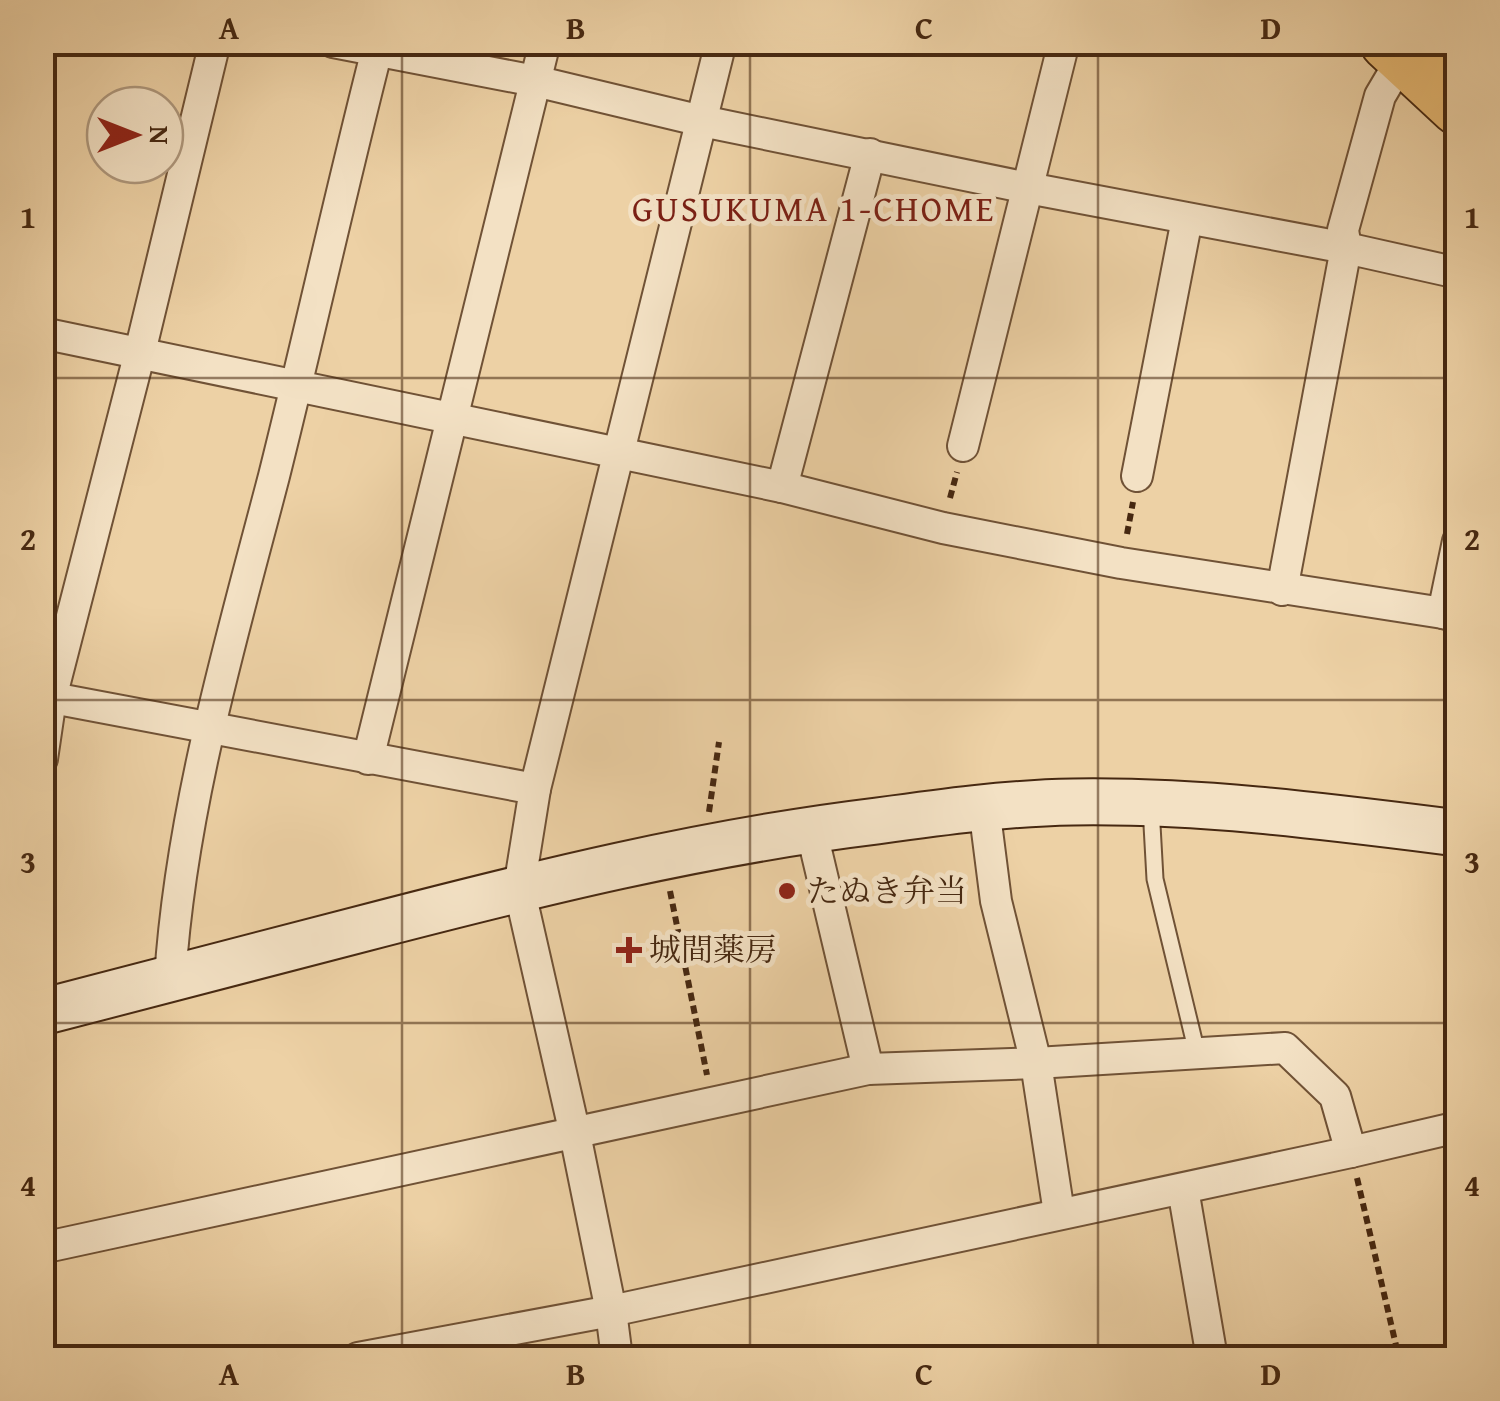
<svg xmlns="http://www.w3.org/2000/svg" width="1500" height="1401" viewBox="0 0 1500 1401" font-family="'Gentium Book Plus','Noto Serif JP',serif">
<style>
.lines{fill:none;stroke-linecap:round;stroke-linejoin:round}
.lane-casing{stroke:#705236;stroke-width:19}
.street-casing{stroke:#705236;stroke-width:34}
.secondary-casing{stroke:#462811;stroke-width:49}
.highway-casing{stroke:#462811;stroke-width:59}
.path{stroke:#462811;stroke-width:6;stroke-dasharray:8 5;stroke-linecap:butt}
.lane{stroke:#f3e1c4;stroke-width:15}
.street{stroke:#f3e1c4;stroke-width:30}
.secondary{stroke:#f3e1c4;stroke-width:45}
.highway{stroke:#e6b872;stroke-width:55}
.grid{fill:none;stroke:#462811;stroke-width:2.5;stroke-opacity:0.55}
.poi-dot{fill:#8f2418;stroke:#f3e1c4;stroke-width:4}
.labels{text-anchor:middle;stroke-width:10;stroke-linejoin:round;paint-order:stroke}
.poi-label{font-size:32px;fill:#462811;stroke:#f3e1c4;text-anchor:start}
.neighbourhood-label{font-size:35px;letter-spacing:2.5px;fill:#7a1f14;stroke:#f3e1c4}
.neatline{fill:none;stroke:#462811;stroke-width:4}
.grid-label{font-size:32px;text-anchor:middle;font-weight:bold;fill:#462811}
</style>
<rect width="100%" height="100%" fill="#edd1a5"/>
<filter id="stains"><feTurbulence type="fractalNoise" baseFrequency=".002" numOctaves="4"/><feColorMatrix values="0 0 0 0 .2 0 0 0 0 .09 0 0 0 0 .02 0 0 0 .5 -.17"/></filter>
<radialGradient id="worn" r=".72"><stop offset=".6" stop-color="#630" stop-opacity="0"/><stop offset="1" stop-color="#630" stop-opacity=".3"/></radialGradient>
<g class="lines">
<!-- lane casing -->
<g class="lane-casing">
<polyline id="lane" points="1151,807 1155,879 1197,1053"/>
</g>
<!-- street casing -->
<g class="street-casing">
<g id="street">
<polyline points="333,42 535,81 702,121 1028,188 1346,248 1458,273"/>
<polyline points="42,333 782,487 943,528 1121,563 1443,613 1458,617"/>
<polyline points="963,446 1064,42"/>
<polyline points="1137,476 1187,219"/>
<polyline points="782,487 870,154"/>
<polyline points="1282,590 1346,248 1343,230 1380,96 1403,57"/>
<polyline points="1443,613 1458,541"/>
<polyline points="42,696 535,789"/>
<polyline points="42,759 51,698 140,352 215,42"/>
<polyline points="368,759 545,42"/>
<polyline points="984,807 996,901 1036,1063 1059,1213"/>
<polyline points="811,829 868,1069"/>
<path d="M170,979C181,808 231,641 274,476C310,332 342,186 379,42"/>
<polyline points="1183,1189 1212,1358"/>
<polyline points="42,1248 868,1069 1036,1063 1285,1048 1335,1096 1351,1152"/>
<polyline points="358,1358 611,1311 1351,1152 1458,1127"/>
<polyline points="617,1358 611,1311 575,1134 519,888 535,789 721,42"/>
</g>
</g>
<!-- secondary casing -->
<g class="secondary-casing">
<path id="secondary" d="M42,1012C150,984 258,956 365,928C534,884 703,842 877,821C942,812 1007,803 1073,802C1202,800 1330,817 1458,833"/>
</g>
<!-- highway casing -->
<g class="highway-casing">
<polyline id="highway" points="1388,42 1458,107"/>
</g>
<!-- path -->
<g class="path">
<polyline points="950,498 957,472"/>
<polyline points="1127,534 1133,502"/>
<polyline points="709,812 719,742"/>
<polyline points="670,891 707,1075"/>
<polyline points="1357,1178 1399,1358"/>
</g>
<!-- lane -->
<use href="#lane" class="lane"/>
<!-- street -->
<use href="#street" class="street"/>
<!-- secondary -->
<use href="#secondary" class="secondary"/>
<!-- highway -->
<use href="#highway" class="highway"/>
</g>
<!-- grid -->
<path class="grid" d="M402,42V1358M750,42V1358M1098,42V1358M42,378H1458M42,700H1458M42,1023H1458"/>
<!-- markers -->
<g class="poi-dot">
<circle cx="787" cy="891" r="10"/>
<path d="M624 935h10v10h10v10h-10v10h-10v-10h-10v-10h10z"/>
</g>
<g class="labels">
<!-- poi labels -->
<g class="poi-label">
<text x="807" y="902">たぬき弁当</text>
<text x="649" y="961">城間薬房</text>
</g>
<!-- neighbourhood labels -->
<g class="neighbourhood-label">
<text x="814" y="221">GUSUKUMA 1-CHOME</text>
</g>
</g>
<!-- margin -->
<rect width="1500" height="1401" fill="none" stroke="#edd1a5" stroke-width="110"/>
<!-- north arrow -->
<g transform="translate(135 135) rotate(90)"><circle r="48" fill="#f3e1c4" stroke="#ae977c" stroke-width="2.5"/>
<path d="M0-8L18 38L0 25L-18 38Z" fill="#8f2418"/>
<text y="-15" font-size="28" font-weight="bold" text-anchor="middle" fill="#462811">N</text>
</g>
<rect x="55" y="55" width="1390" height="1291" class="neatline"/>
<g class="grid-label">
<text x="229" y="39">A</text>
<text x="576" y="39">B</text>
<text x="924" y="39">C</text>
<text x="1271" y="39">D</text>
<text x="28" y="228">1</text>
<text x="1472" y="228">1</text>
<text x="28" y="550">2</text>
<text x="1472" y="550">2</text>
<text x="28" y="873">3</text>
<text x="1472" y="873">3</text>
<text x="28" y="1196">4</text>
<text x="1472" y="1196">4</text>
<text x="229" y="1385">A</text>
<text x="576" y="1385">B</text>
<text x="924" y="1385">C</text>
<text x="1271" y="1385">D</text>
</g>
<rect width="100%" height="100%" filter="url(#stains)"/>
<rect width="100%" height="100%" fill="url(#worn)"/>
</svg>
